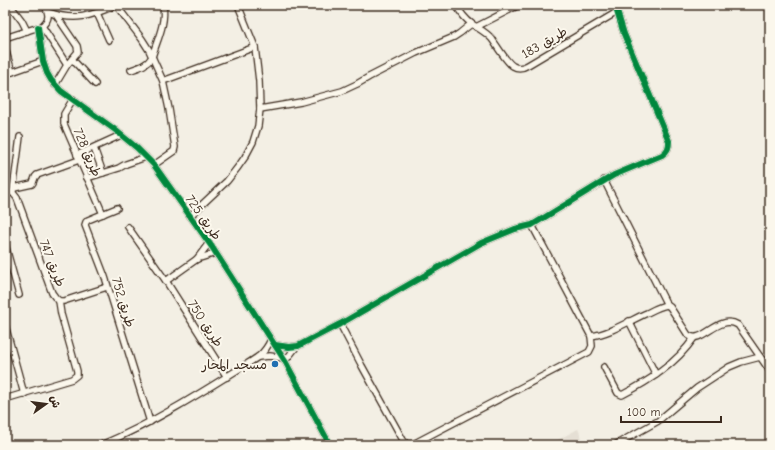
<svg xmlns="http://www.w3.org/2000/svg" width="775" height="450" viewBox="0 0 775 450" font-family="'Comic Neue','Playpen Sans Arabic',sans-serif">
<style>
.built{fill:#e5dfd4}
.lines{fill:none;stroke-linecap:round;stroke-linejoin:round}
.minor-casing{stroke:#3b2a1e;stroke-width:8}
.minor{stroke:#fbf7ec;stroke-width:5.5}
.cycleway-casing{stroke:#fbf7ec;stroke-width:8}
.cycleway{stroke:#00873e;stroke-width:6}
.poi-dot{fill:#1f6fb2;stroke:#fbf7ec;stroke-width:1.5}
.labels{text-anchor:middle;stroke-width:4;stroke-linejoin:round;paint-order:stroke}
.street-label{font-size:13px;fill:#3b2a1e;stroke:#fbf7ec}
.poi-label{font-size:13px;fill:#3b2a1e;stroke:#fbf7ec;text-anchor:end}
</style>
<rect width="100%" height="100%" fill="#f3efe4"/>
<filter id="ink" filterUnits="userSpaceOnUse"><feTurbulence type="fractalNoise" baseFrequency=".025" numOctaves="2"/><feDisplacementMap in="SourceGraphic" scale="8" xChannelSelector="R" yChannelSelector="G"/><feConvolveMatrix kernelMatrix="1 2 1 2 8 2 1 2 1" color-interpolation-filters="sRGB"/></filter>
<g filter="url(#ink)">
<!-- built -->
<polygon class="built" points="578,429 585,445 548,445"/>
<g class="lines">
<!-- minor casing -->
<g class="minor-casing">
<g id="minor">
<polyline points="10,5 22,21 27,31"/>
<polyline points="116,5 142,39 149,50 163,81 169,109 175,147 174,151 154,165"/>
<polyline points="117,5 125,5"/>
<path d="M456,5C460,12 465,19 472,24C479,29 486,32 492,39C497,46 507,63 513,66C518,69 523,68 528,65L617,12"/>
<path d="M48,12C75,22 91,16 116,5"/>
<polyline points="97,13 109,40"/>
<polyline points="42,26 67,65"/>
<polyline points="38,27 43,61 47,73 51,80 61,91 114,129 137,148 154,165 212,247 285,361 330,445"/>
<polyline points="476,27 519,5"/>
<path d="M5,38L42,26C50,19 49,15 45,5"/>
<polyline points="5,48 12,72"/>
<polyline points="72,59 95,84"/>
<path d="M131,70C140,67 147,65 152,57C157,40 166,24 163,5"/>
<polyline points="9,73 43,61"/>
<polyline points="163,81 255,47"/>
<polyline points="55,85 67,65 76,54 78,52 77,46 56,15"/>
<polyline points="73,99 64,114 64,124 103,214"/>
<polyline points="260,109 301,102 342,91 357,84 369,77 416,53 454,37 460,33 471,24"/>
<polyline points="94,148 103,173"/>
<polyline points="77,155 121,135"/>
<polyline points="87,178 119,168 126,164 146,157"/>
<polyline points="604,180 667,305"/>
<path d="M14,188L32,184C35,181 33,178 37,175L79,160"/>
<polyline points="5,191 13,193 17,198 52,293 55,297 59,301 64,301 107,287"/>
<polyline points="13,191 20,137"/>
<polyline points="117,208 88,220 86,222 85,225 105,277 150,422"/>
<polyline points="190,216 227,181 238,167 245,157 253,142 258,126 260,109 259,81 255,47 238,5"/>
<polyline points="128,227 166,281 227,377"/>
<polyline points="5,244 19,295"/>
<polyline points="197,259 209,243"/>
<polyline points="166,281 197,259 216,253"/>
<polyline points="629,321 656,375"/>
<path d="M340,324L362,366L403,440C406,445 410,446 415,443L589,352L592,346L591,336L532,225"/>
<polyline points="5,325 24,394"/>
<path d="M591,336C611,333 629,321 647,313C653,310 660,306 667,305L670,307L688,335C702,346 718,313 738,325L770,371"/>
<path d="M275,345L289,347L298,346L340,324L481,243L515,229L532,225L614,175L662,155C668,151 669,147 669,141L624,34L615,5"/>
<polyline points="258,357 270,356 283,358"/>
<polyline points="285,361 297,346"/>
<path d="M604,367L618,393L622,395C649,381 676,364 694,338"/>
<polyline points="5,399 72,379 77,375 77,371 61,314 59,301"/>
<path d="M101,445C156,422 207,389 258,357C264,352 268,347 271,339"/>
<polyline points="615,445 658,421 697,388 729,367 741,362 760,357"/>
</g>
</g>
<!-- minor -->
<use href="#minor" class="minor"/>
<!-- cycleway casing -->
<g class="cycleway-casing">
<g id="cycleway">
<polyline points="38,27 43,61 47,73 51,80 61,91 114,129 137,148 154,165 212,247 285,361 330,445"/>
<path d="M275,345L289,347L298,346L340,324L481,243L515,229L532,225L614,175L662,155C668,151 669,147 669,141L624,34L615,5"/>
</g>
</g>
<!-- cycleway -->
<use href="#cycleway" class="cycleway"/>
</g>
</g>
<!-- markers -->
<circle class="poi-dot" cx="275" cy="364" r="4"/>
<g class="labels">
<!-- street labels -->
<g class="street-label">
<text transform="translate(544 42) rotate(-30)" y="5">طريق 183</text>
<text transform="translate(88 152) rotate(67)" y="5">طريق 728</text>
<text transform="translate(204 217) rotate(55)" y="5">طريق 725</text>
<text transform="translate(53 263) rotate(69)" y="5">طريق 747</text>
<text transform="translate(124 302) rotate(73)" y="5">طريق 752</text>
<text transform="translate(206 323) rotate(57)" y="5">طريق 750</text>
</g>
<!-- poi labels -->
<g class="poi-label">
<text x="267" y="369">مسجد المحار</text>
</g>
</g>
<!-- margin -->
<rect width="775" height="450" fill="none" stroke="#fbf7ec" stroke-width="20"/>
<rect x="10" y="10" width="755" height="430" fill="none" stroke="#3b2a1e" stroke-width="1.5" filter="url(#ink)"/>
<!-- north arrow -->
<g transform="translate(46 404) rotate(76)" stroke="#fbf7ec" stroke-width="3" paint-order="stroke">
<path d="M0-3L7 15L0 10L-7 15Z" fill="#3b2a1e"/>
<text y="-6" font-size="11" font-weight="bold" text-anchor="middle" fill="#3b2a1e">ش</text>
</g>
<!-- scale -->
<path d="M621 416v6h100v-6" fill="none" stroke="#3b2a1e" stroke-width="2"/>
<text x="627" y="416" font-size="12" fill="#3b2a1e" stroke="#fbf7ec" stroke-width="3" paint-order="stroke">100 m</text>
</svg>
